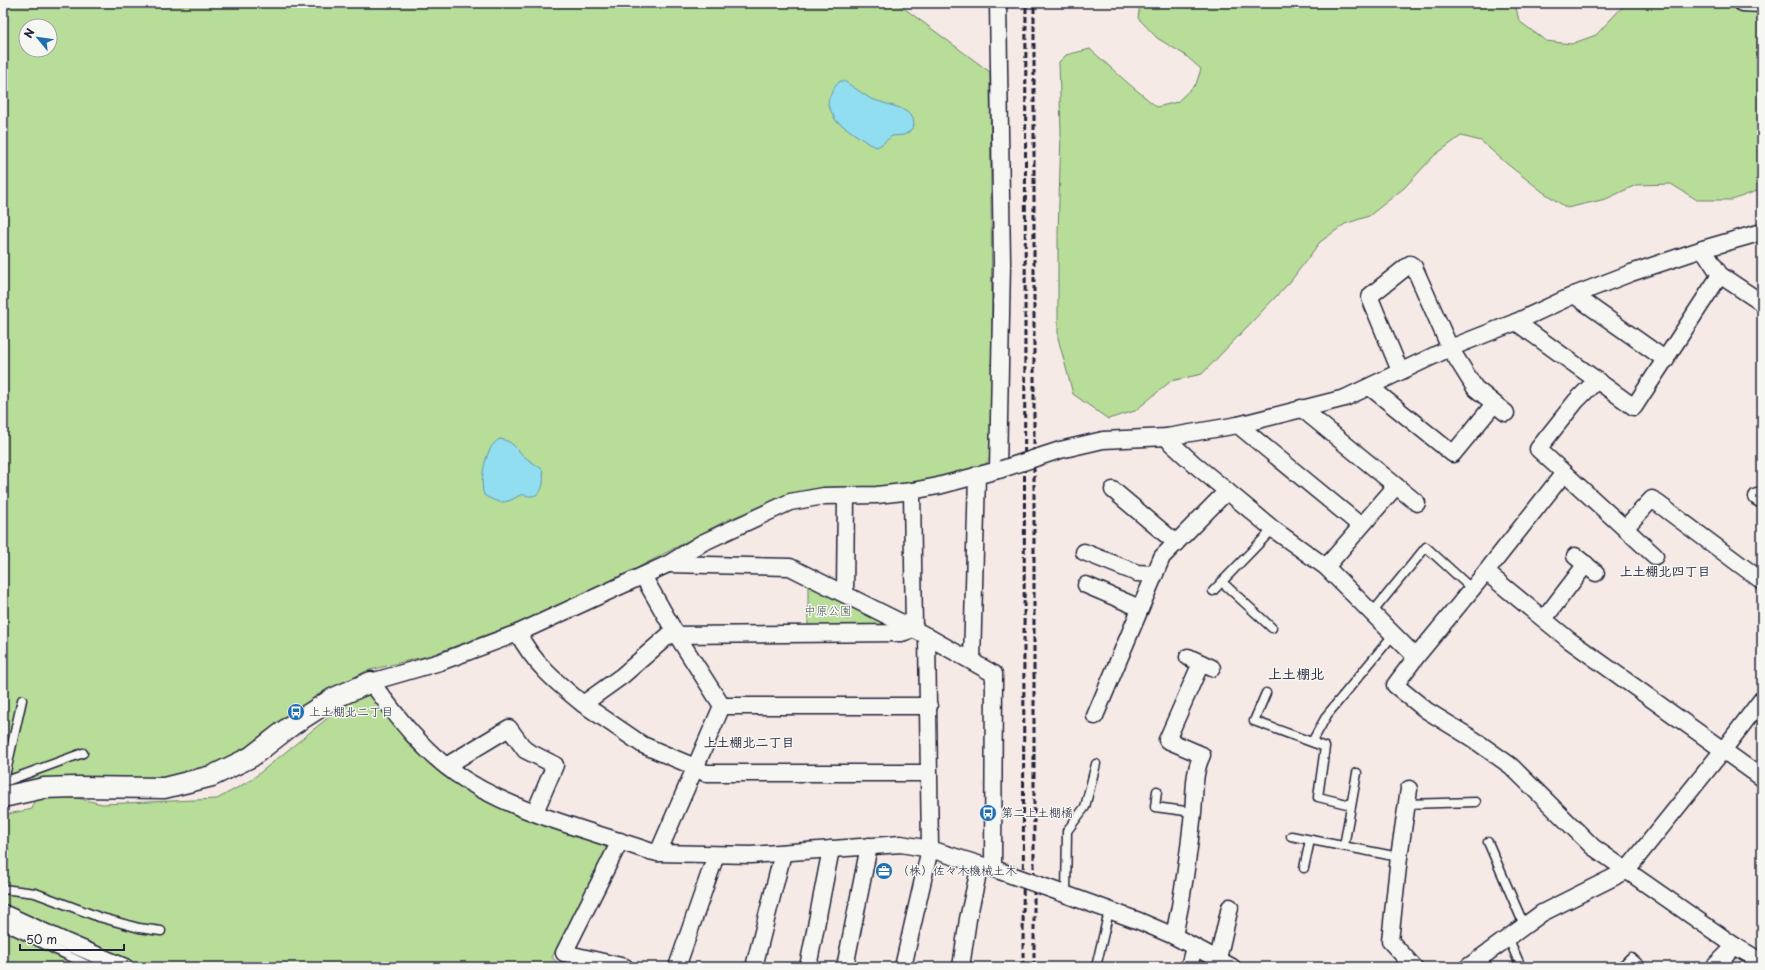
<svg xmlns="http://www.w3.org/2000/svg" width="1765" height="970" viewBox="0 0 1765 970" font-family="'Playpen Sans','Klee One',sans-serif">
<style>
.green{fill:#b7dd98;stroke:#6c806a;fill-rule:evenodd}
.water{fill:#92def1;stroke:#6593a8}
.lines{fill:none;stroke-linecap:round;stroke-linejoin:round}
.service-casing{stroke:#22223b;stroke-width:11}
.minor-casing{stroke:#22223b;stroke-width:19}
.tertiary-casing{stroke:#22223b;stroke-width:23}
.service{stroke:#f6f6f2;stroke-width:8}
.minor{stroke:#f6f6f2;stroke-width:16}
.tertiary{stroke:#f6f6f2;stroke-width:20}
.rail{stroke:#22223b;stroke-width:3;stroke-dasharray:6 3;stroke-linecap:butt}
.minor-bridge-casing{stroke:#22223b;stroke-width:19;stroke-linecap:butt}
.minor-bridge{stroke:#f6f6f2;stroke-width:16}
.labels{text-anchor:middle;stroke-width:3;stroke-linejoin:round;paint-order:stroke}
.park-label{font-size:12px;fill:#4f5a57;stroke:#f6f6f2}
.poi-label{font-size:12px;fill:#22223b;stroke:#f6f6f2;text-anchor:start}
.neighbourhood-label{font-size:13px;font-weight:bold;fill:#22223b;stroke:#f6f6f2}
.quarter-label{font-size:14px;font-weight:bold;fill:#22223b;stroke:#f6f6f2}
</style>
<rect width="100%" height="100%" fill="#f6eae6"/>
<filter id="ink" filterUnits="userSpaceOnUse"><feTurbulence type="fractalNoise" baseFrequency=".025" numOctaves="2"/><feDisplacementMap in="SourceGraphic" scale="8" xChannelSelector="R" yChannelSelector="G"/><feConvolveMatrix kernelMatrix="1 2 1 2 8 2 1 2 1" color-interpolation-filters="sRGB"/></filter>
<g filter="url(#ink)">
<!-- green -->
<g class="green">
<path d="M3,3H897L990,72L993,455L982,468L887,489L834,487L789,496L727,520L615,580L554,610L431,655L366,671L293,712L247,746L217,764L178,777L149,782L56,780L3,786ZM26,26H50V50H26Z"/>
<polygon points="1140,3 1515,3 1519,21 1546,41 1571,44 1596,35 1626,3 1708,3 1762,9 1762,189 1732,200 1697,200 1671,184 1636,185 1606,199 1567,208 1543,192 1507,164 1481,141 1461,136 1435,155 1404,188 1369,216 1345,224 1320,242 1290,282 1202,374 1171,381 1135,411 1108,419 1073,394 1058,338 1058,234 1061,132 1059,62 1066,55 1090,49 1129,84 1157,107 1177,102 1196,84 1201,69 1185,55 1157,38 1138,18"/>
<polygon points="808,580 893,627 808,629"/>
<polygon points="364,695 375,697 411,747 436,768 521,814 606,847 607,857 552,957 560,966 566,967 3,967 3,815 32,809 35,798 57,797 77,798 102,804 217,799 251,780 340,708"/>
</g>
<!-- water -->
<g class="water">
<polygon points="840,81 844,81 871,99 900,108 907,112 913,118 914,125 910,131 904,135 892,136 882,144 877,147 869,144 836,121 828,105 829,98 834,88"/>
<path d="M500,439C514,441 516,450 526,458C531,462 537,465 542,469C545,478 544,497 530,496C527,496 524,494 521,495C518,496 515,498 513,499C501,505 494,501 484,495C479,482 485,445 500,439Z"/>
</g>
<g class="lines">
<!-- service casing -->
<g class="service-casing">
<g id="service">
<polyline points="1222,582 1272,628"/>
<polyline points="1213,591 1273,529"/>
<polyline points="1372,613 1426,547 1472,589"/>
<polyline points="1266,693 1254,721 1325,747 1318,797 1351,805"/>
<polyline points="1312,742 1327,715 1393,635"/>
<polyline points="4,782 83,753"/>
<polyline points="3,785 22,700"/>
<polyline points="1157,791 1155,807 1193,812"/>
<polyline points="1406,804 1476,802"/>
<polyline points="1291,836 1399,857"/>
<polyline points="1488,842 1524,925"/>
<polyline points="1344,846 1357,773"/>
<polyline points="1304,868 1310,840"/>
<polyline points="3,889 35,893 99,917 139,928 161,931"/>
<polyline points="1066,895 1067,831 1085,807 1096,764"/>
<polyline points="3,925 92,967"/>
<polyline points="1508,937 1521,967"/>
<polyline points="1096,967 1109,911"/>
<polyline points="1621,967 1631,957 1642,967"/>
</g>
</g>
<!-- minor casing -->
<g class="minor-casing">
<g id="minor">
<polyline points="1742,3 1762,4"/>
<polyline points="1703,249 1720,275 1762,303"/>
<polyline points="1574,295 1666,360"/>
<polyline points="1516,322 1634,407 1720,275"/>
<polyline points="1400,371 1370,298 1371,295 1410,264 1414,267 1450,348 1475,388 1506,413"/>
<polyline points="1597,380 1576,401 1538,449 1655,556"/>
<polyline points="1370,387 1453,454 1494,404"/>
<polyline points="1301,408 1417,503"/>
<polyline points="1238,425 1361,526"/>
<polyline points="1167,437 1171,443 1193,463 1227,491 1273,529 1326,567 1416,657"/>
<polyline points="1060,450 1103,440 1167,437 1238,425 1345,398 1450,348 1516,322 1574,295 1631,273 1703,249 1762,232"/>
<polyline points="998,470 1002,263 998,3"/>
<polyline points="1113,490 1176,543"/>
<polyline points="1757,497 1762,500"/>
<polyline points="1626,527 1652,499 1762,581"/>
<polyline points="1084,552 1137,573 1155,574"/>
<polyline points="1575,556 1596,573"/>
<polyline points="668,564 790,567 914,629 994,674 993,868"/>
<polyline points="1326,567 1396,486"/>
<polyline points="1486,572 1564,473"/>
<polyline points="643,576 676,634 722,706"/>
<polyline points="1086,585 1140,608"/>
<polyline points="845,594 846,496"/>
<polyline points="1544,619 1586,564"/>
<path d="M518,633C533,663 557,683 583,704L622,676L669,635L902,633L914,629L912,491"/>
<polyline points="1188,657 1212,668"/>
<polyline points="972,661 977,475"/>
<polyline points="583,704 643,745 695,767 705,773 929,773"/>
<polyline points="722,706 929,706"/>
<polyline points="1095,716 1162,557 1227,491"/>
<polyline points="446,766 509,728 525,750 555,765 535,812"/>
<polyline points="1762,778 1569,640 1486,572 1416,657 1395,685 1426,710 1473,739 1511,766 1593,847 1735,946 1762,962"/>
<polyline points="1409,789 1399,857 1390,941 1414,967"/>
<polyline points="620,841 564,953 625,967"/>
<polyline points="658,853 722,706"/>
<path d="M1000,871L930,849L901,844L751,855L658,853L649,851C586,829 510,812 455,773C421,749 396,715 371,682L440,662L518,633L668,564L702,543L790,502L824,496L877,495L912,491L938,486L1002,469"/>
<polyline points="1059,892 1139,921 1174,936 1232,967"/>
<polyline points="3,913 64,941 125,967"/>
<path d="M1174,936C1183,895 1189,853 1193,812C1195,793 1193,773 1202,755L1167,740L1201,663"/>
<polyline points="1218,959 1230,907"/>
<polyline points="677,967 716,855"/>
<polyline points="754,967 783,853"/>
<polyline points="808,967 831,849"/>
<polyline points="845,967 869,846"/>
<polyline points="903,967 930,849 927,636"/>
<polyline points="961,967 968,919 980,865"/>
<polyline points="1189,967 1194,947"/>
<polyline points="1468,967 1542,913 1626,871 1724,749 1762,699"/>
<polyline points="1714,967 1735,946"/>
</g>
</g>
<!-- tertiary casing -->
<g class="tertiary-casing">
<polyline id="tertiary" points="3,797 44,788 75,787 164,788 212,776 251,757 292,725 334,698 371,682"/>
</g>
<!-- service -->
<use href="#service" class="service"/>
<!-- minor -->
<use href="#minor" class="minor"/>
<!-- tertiary -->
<use href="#tertiary" class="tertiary"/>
<!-- rail -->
<g class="rail">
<polyline points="1023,967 1026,3"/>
<polyline points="1034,967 1034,3"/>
</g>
<!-- minor-bridge casing -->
<g class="minor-bridge-casing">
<g id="minor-bridge">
<polyline points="1002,469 1060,450"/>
<polyline points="1000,871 1059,892"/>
</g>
</g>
<!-- minor-bridge -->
<use href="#minor-bridge" class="minor-bridge"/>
</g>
</g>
<!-- icons -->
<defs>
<g id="bus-disc" transform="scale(0.9)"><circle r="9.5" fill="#1f6fb2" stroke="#f6f6f2"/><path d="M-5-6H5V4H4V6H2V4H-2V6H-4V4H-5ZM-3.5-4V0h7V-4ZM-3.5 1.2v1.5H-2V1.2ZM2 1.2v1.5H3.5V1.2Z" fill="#fff"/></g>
<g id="office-disc" transform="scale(0.9)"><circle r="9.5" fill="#1f6fb2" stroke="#f6f6f2"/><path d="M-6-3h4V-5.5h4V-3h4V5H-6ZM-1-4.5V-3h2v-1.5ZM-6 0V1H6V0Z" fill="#fff"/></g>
</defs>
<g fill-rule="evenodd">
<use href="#bus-disc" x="296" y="712"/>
<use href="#bus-disc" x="988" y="813"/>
<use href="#office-disc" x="884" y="871"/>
</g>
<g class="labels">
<!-- park labels -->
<g class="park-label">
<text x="828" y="615">中原公園</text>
</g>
<!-- poi labels -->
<g class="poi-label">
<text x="309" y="716">上土棚北二丁目</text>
<text x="1001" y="817">第二上土棚橋</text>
<text x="897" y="875">（株）佐々木機械土木</text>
</g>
<!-- neighbourhood labels -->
<g class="neighbourhood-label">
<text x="1665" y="576">上土棚北四丁目</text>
<text x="749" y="747">上土棚北二丁目</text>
</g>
<!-- quarter labels -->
<g class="quarter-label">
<text x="1296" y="679">上土棚北</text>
</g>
</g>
<!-- margin -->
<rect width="1765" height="970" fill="none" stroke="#f6f6f2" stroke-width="16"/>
<rect x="8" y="8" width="1749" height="954" fill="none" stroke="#22223b" stroke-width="1.5" filter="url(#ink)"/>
<!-- north arrow -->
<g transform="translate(38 38) rotate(299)"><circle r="19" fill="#f6f6f2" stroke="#a1a1a9"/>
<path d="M0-3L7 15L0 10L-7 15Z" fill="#1f6fb2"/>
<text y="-6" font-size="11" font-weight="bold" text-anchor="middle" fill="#22223b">N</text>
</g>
<!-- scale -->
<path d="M20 944v6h104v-6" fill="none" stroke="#22223b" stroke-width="2"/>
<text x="26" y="944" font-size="12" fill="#22223b" stroke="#f6f6f2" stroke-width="3" paint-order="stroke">50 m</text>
</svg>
